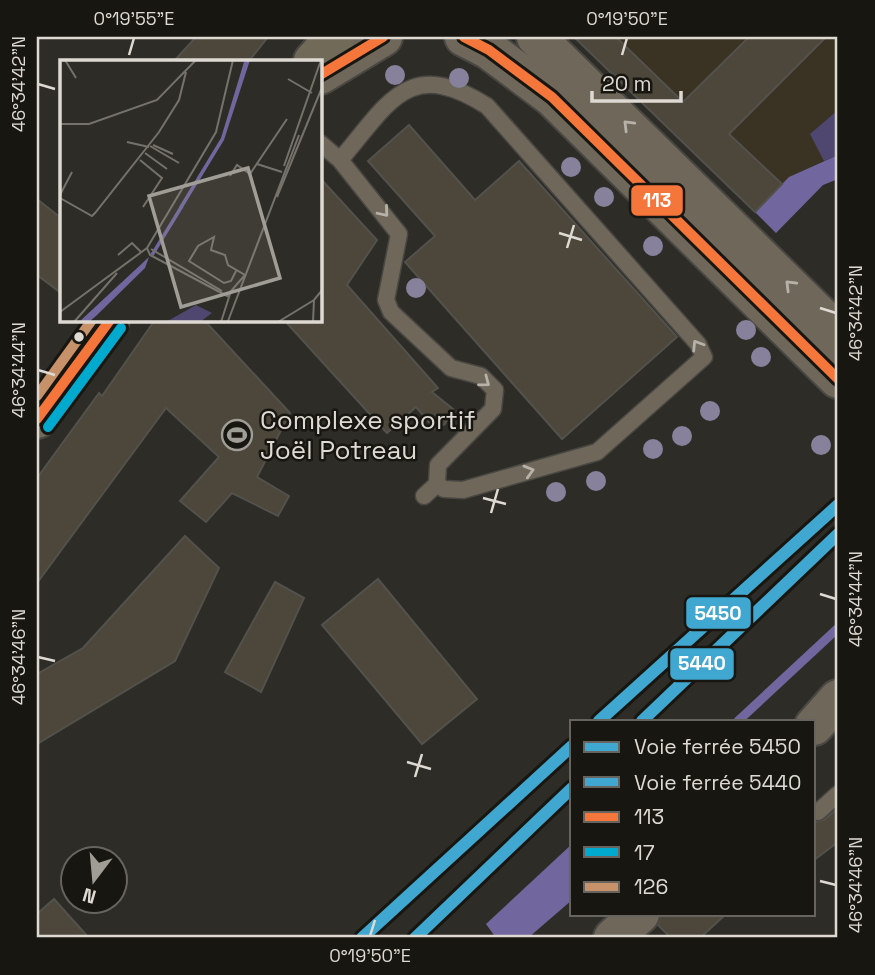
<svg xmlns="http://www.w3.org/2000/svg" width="875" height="975" viewBox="0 0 875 975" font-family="'Space Grotesk',sans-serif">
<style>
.built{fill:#3a3323}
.green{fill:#4f4770}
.water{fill:#71679e}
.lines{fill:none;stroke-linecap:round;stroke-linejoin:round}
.stream{stroke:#71679e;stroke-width:9}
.building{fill:#4c473a;stroke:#53514b;stroke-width:2}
.service-casing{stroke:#494743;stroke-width:19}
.tertiary-casing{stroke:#494743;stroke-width:42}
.secondary-casing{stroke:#494743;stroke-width:42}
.service{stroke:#6f685a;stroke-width:16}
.tertiary{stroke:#6f685a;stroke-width:38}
.secondary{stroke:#716a59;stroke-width:38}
.bus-1-casing{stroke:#181611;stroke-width:16}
.bus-2-casing{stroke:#181611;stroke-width:16}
.bus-3-casing{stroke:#181611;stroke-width:16}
.bus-1{stroke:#f5763a;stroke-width:10}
.bus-2{stroke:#00a9ce;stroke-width:10}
.bus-3{stroke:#c7916a;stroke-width:10}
.rail-1-casing{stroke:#181611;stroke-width:18}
.rail-2-casing{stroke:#181611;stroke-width:18}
.rail-1{stroke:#40a8d0;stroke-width:12}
.rail-2{stroke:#40a8d0;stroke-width:12}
.tree{fill:#87819c}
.oneway{stroke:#b7b2a9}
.ticks{fill:none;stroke:#dedad3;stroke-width:2.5}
.bus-dot{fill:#dedad3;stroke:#181611;stroke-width:2.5}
.labels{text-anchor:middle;stroke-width:5;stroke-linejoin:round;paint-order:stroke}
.poi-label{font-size:26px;fill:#dedad3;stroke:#181611;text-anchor:start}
.inset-river{fill:none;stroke:#71679e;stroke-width:3.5}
.inset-road{fill:none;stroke:#74726b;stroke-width:2}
.view{fill:#a09d96;fill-opacity:0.15;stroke:#a09d96;stroke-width:3.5}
.inset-edge{fill:none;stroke:#dedad3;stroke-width:3.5}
.line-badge{stroke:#181611;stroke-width:2.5}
.badge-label{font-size:19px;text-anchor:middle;font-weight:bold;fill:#fff}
.neatline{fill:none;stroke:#dedad3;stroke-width:2.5}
.ticks-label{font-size:18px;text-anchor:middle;fill:#dedad3}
</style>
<rect width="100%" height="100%" fill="#2e2c26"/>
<!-- built -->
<polygon class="built" points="574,37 838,37 838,154 800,172 755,212"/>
<!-- green -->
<polygon class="green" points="838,110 838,155 824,161 810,134"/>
<!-- water -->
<g class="water">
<polygon points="838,155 838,179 823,185 776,233 755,212 789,177"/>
<polygon points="572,844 572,900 528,938 496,938 486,924"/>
</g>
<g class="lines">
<!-- stream -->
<polyline class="stream" points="738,721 838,628"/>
</g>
<!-- building -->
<g class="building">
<polygon points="196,37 268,37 249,61 174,61"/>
<polygon points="574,37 616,37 683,102 749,37 826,37 729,134 782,184 755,212"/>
<polygon points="409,125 475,200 519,161 677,337 562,439 405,262 435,236 368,161"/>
<polygon points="320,178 377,240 347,285 438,388 432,392 453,409 445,424 435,429 416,407 387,433 284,320 320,320"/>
<polygon points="37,199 61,218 61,293 37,275"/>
<polygon points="155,320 204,320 290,413 257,477 289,496 278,516 232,493 206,522 180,501 219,457 166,408 37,583 37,478 99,393 102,396"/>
<polygon points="185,536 219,568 175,661 37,744 37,674 83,648"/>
<polygon points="378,579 477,699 422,744 322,625"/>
<polygon points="275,582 304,598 261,692 225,672"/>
<polygon points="838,808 838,842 814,860 814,822 824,820"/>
<polygon points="54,899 89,938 37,938 37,914"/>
<polygon points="661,914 726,914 700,938 671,938 658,925"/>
</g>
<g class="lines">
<!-- service casing -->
<g class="service-casing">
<g id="service">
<path d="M320,143L340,160L399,234L386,300L391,312L451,368L481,376L495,390L493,409L438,465L437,484L444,489L463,490L597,452L704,357L698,344L487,106C408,56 389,103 340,160"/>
<polyline points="424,496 437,484"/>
<polyline points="818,812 838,794"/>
</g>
</g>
<!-- tertiary casing -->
<g class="tertiary-casing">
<g id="tertiary">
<polyline points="464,37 489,50 552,97 838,379"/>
<polyline points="536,37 838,333"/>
<polyline points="320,75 383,37"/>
<polyline points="814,726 838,699"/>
<polyline points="613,938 640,914"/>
</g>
</g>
<!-- secondary casing -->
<g class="secondary-casing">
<g id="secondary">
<polyline points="313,61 335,37"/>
<polyline points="37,419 110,320"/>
</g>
</g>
<!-- service -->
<use href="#service" class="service"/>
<!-- tertiary -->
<use href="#tertiary" class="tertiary"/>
<!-- secondary -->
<use href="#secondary" class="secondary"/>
<!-- bus-1 casing -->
<g class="bus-1-casing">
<g id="bus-1">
<polyline points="464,37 489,50 552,97 838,379"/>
<polyline points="320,75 383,37"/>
<polyline points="37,419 110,320"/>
</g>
</g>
<!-- bus-2 casing -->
<g class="bus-2-casing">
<polyline id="bus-2" points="48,427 121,328"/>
</g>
<!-- bus-3 casing -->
<g class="bus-3-casing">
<polyline id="bus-3" points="37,396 92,320"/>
</g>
<!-- bus-1 -->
<use href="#bus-1" class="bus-1"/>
<!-- bus-2 -->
<use href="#bus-2" class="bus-2"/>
<!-- bus-3 -->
<use href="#bus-3" class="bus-3"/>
<!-- rail-1 casing -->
<g class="rail-1-casing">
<g id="rail-1">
<polyline points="599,721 838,505"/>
<polyline points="362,938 572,746"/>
</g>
</g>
<!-- rail-2 casing -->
<g class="rail-2-casing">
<g id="rail-2">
<polyline points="642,721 838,534"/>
<polyline points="415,938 572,788"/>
</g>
</g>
<!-- rail-1 -->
<use href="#rail-1" class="rail-1"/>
<!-- rail-2 -->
<use href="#rail-2" class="rail-2"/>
</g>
<!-- trees -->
<g class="tree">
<circle cx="395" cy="75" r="10"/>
<circle cx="459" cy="78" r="10"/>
<circle cx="571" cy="167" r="10"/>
<circle cx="604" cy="197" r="10"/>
<circle cx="653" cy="246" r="10"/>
<circle cx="416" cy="288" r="10"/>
<circle cx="746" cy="330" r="10"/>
<circle cx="761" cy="357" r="10"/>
<circle cx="710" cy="411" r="10"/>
<circle cx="682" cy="436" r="10"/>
<circle cx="821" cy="445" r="10"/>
<circle cx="653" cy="449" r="10"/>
<circle cx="596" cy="481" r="10"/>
<circle cx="556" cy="492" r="10"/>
</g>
<!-- one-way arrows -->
<defs><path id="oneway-chevron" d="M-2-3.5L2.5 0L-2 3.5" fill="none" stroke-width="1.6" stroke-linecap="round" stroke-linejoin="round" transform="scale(1.75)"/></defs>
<g class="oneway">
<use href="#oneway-chevron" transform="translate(628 125) rotate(-135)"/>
<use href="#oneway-chevron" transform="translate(384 212) rotate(50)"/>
<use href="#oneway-chevron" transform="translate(790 285) rotate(-135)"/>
<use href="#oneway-chevron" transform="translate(697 345) rotate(-122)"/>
<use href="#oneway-chevron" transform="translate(485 382) rotate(37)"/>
<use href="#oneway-chevron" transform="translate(529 471) rotate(-16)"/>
</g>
<!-- ticks -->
<path class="ticks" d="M129,55L134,38M622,55L627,38M38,84L55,89M559,233L582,240M567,248L574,225M820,308L836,313M38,370L55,375M483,498L506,504M491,513L498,489M820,594L836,599M38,657L55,661M407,762L431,769M415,777L422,754M820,881L836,885M370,936L375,920"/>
<!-- icons -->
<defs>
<g id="stadium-ring" transform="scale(1.575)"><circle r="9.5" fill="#181611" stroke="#a09d96" stroke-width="1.5"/><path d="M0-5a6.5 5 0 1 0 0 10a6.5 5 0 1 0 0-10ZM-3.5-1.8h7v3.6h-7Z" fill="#a09d96"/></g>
</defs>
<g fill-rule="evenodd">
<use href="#stadium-ring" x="237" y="435"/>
</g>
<!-- markers -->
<circle class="bus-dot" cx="79" cy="337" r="6"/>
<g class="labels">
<!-- poi labels -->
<g class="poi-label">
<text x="260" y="429">Complexe sportif<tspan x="260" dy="30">Joël Potreau</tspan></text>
</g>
</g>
<!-- overview -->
<g transform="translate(60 60)">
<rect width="262" height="262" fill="#2e2c26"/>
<path d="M136,245L152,253L140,262H106Z" fill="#4f4770"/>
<path d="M190,0L164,80L122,149L119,147L161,78L184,2ZM89,197L85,208L37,255L29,262H19Z" fill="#71679e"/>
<path class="inset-river" d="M92,195L122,146"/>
<path class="inset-road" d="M5,0L16,18M228,19L252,33M0,64H29L97,40L136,0M67,82L89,87M93,85L113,94M90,86L119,103M85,93L107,109M80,100L102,118L83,147M197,104L222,112M224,106L261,0M170,116L177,105L190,114L227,59M0,135L12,112M217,137L263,25M0,138L32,156L35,153L99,72L119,40L126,12M87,188L156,72L173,0M87,188L90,195L169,237M91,189L162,231M58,195L72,183L81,192M0,252L87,188M168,261L239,75M14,262L57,213M161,262L171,231L185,215L168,205L165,195L151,190L154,177L138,186L129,201L164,223L171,221L176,211M218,262L254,240L263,229M253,262L254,240"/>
<path class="view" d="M188,108L220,218L121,247L89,136Z"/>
<rect width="262" height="262" class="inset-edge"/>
</g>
<g class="line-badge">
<rect x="630" y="184" width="54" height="33" rx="7" fill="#f5763a"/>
<rect x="685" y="596" width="67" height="34" rx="7" fill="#40a8d0"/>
<rect x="669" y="647" width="66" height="34" rx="7" fill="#40a8d0"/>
</g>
<g class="badge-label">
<text x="657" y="207">113</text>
<text x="718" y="620">5450</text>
<text x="702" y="670">5440</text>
</g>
<!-- border -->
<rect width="875" height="975" fill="none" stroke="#181611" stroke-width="77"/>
<!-- legend -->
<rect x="570" y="720" width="245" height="196" fill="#181611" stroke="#67645f" stroke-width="2"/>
<rect x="584" y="742" width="35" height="10" fill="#40a8d0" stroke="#67645f" stroke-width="2"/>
<text x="634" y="754" font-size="21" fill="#dedad3">Voie ferrée 5450</text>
<rect x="584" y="777" width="35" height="10" fill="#40a8d0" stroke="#67645f" stroke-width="2"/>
<text x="634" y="790" font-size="21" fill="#dedad3">Voie ferrée 5440</text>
<rect x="584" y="812" width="35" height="10" fill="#f5763a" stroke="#67645f" stroke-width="2"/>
<text x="634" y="824" font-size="21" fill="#dedad3">113</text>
<rect x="584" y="847" width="35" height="10" fill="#00a9ce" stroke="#67645f" stroke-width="2"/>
<text x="634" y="860" font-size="21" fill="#dedad3">17</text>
<rect x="584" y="882" width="35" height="10" fill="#c7916a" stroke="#67645f" stroke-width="2"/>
<text x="634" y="894" font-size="21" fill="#dedad3">126</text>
<!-- north arrow -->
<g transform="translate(94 880) rotate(196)"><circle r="33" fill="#181611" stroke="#67645f" stroke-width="2"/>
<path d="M0-5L12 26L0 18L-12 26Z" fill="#a09d96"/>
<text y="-10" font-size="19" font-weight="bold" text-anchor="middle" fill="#dedad3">N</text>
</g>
<!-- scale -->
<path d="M592 91v10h89v-10" fill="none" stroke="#dedad3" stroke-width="3.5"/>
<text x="602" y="91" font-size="21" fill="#dedad3" stroke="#181611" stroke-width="5" paint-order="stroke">20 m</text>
<rect x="38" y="38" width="798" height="898" class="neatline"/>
<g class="ticks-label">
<text x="134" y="25">0°19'55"E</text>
<text x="627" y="25">0°19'50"E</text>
<text transform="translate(19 84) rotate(-90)" y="6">46°34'42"N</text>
<text transform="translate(856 313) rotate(-90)" y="6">46°34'42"N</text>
<text transform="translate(19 370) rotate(-90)" y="6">46°34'44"N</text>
<text transform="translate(856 599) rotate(-90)" y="6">46°34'44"N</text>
<text transform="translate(19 657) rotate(-90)" y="6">46°34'46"N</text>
<text transform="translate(856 885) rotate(-90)" y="6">46°34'46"N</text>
<text x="370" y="962">0°19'50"E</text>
</g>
</svg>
